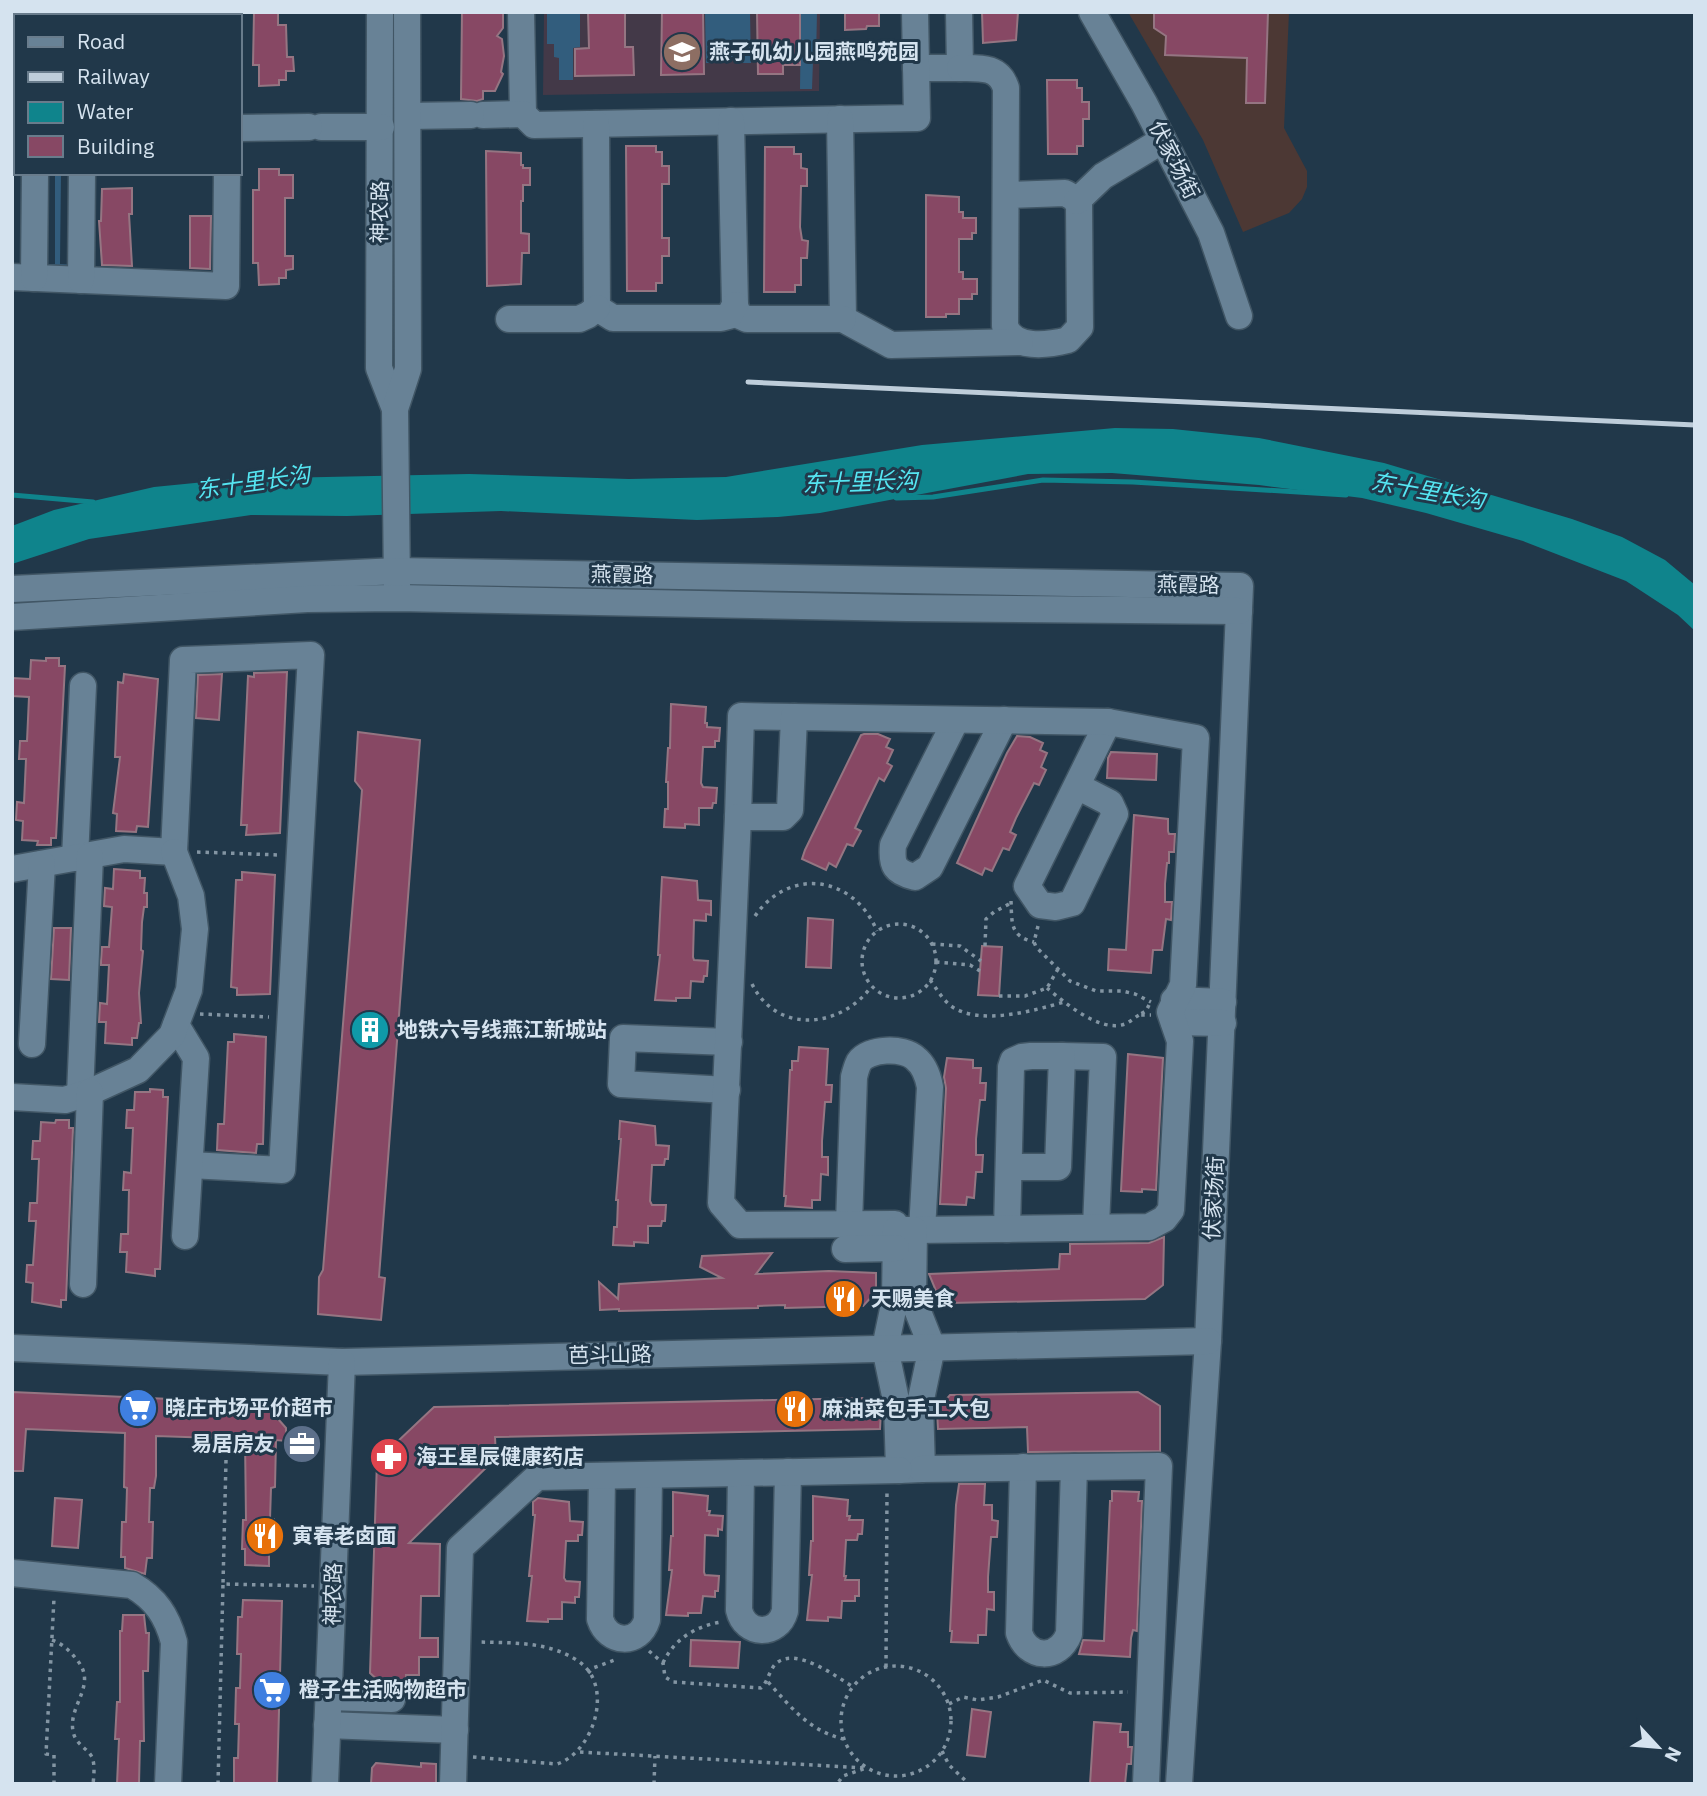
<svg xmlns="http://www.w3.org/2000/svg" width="1707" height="1796" viewBox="0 0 1707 1796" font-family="'IBM Plex Sans','Noto Sans SC',sans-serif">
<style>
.industrial{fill:#4c3834}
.education{fill:#433948}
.green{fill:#325d7d}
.water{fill:#0f848c}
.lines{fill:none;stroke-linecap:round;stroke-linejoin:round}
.stream{stroke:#0f848c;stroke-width:5}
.building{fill:#874864;stroke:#957582;stroke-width:2}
.minor-casing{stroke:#415665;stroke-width:29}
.path{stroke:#8395a3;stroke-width:3.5;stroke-dasharray:3.5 5;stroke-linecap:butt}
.minor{stroke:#688296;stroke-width:26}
.rail{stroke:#becdda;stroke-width:5}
.labels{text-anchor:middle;stroke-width:6;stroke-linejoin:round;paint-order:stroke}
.poi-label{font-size:21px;font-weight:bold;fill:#d5e3ef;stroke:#21384a;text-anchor:start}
.street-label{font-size:21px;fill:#d5e3ef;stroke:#21384a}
.water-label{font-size:23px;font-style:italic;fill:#55e6f2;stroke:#21384a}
</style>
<rect width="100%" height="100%" fill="#21384a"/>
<!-- industrial -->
<polygon class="industrial" points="1128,12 1289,12 1284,128 1307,171 1307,187 1302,199 1289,213 1243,232 1203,140"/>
<!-- education -->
<polygon class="education" points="544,12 820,12 819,91 543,95"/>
<!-- green -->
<g class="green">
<polygon points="547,12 580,12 580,47 573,48 573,80 559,80 559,58 554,57 554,44 547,44"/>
<polygon points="705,12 750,12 751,63 740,63 739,57 719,57 719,63 706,63"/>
<polygon points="801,12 817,12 816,60 813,61 812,89 800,89"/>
<polygon points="55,173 61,173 60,264 76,265 71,272 41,264 55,264"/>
</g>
<!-- water -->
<polygon class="water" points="1115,428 1173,429 1259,438 1384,463 1572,519 1622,537 1665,560 1695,585 1695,631 1678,615 1626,581 1523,541 1426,513 1362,498 1259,485 1112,473 1028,474 820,513 778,517 697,520 501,511 347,516 251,515 89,539 12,564 12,526 54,510 154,487 235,479 469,474 629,479 726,477 922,445"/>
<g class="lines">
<!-- stream -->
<g class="stream">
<polyline points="12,495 93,502"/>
<polyline points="896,498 933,497 1043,480 1133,482 1346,495"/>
</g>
</g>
<!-- building -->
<g class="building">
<polygon points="254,12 278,12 278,25 286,25 287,57 293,57 294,71 286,71 286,80 279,80 279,85 259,86 259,65 253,65"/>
<polygon points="462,12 503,12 503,28 497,36 502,39 504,56 501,72 503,74 495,91 483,91 483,99 477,101 461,99"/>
<polygon points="588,12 625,12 625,47 633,47 634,75 575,76 575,49 589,48"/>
<polygon points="662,12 703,12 704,74 661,75"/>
<polygon points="757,12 800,12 800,65 783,65 783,74 758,74"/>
<polygon points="845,12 879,12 879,26 867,26 866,29 845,30"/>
<polygon points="982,12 1018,12 1016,40 983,43"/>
<polygon points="1154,12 1268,12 1265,103 1246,103 1247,58 1165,55 1166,36 1154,28"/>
<polygon points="1047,80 1077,80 1077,88 1082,88 1082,102 1089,102 1089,119 1083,119 1083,146 1077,146 1077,154 1048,154"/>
<polygon points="626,146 656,146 656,152 662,152 662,166 669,166 669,184 662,184 662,238 669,238 669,256 662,256 662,283 656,283 656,291 627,291"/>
<polygon points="765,147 794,147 794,154 801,154 801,168 807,169 807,186 801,186 800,227 802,240 808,241 807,258 801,258 801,285 795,285 795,292 764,292"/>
<polygon points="486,151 521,153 521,165 523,165 523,168 530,168 530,185 523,185 523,201 521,201 521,233 529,234 529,253 522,253 521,284 487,286"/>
<polygon points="259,169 279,169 279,175 293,175 293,198 285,198 285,256 293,256 293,269 286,270 286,278 279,278 279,284 259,285 258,263 253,263 253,190 259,190"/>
<polygon points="132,188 132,214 129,214 132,266 102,265 99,221 101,221 102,189"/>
<polygon points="926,195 959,197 959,212 963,212 963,218 976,218 976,233 972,233 972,239 959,239 959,272 963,272 963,279 977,279 977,294 972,294 972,299 959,299 959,314 946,314 946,317 926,317"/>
<polygon points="190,216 211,216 210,269 190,268"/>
<polygon points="46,658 59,658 59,666 65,666 56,838 51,838 51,845 37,845 38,841 22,840 23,821 16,820 17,802 24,803 26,759 19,759 20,741 27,741 29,697 12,696 13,678 30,679 31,660 46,661"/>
<polygon points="287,672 280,833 246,835 247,825 241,825 248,676 254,677 254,673"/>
<polygon points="124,674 158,679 148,827 137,826 136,832 116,831 117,814 113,813 120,757 115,757 118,682 123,683"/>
<polygon points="222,674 219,720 196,718 198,675"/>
<polygon points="671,704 706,707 705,723 707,723 707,727 720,728 719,741 715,741 715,747 703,747 701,783 703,787 717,788 716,803 713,803 712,808 699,808 699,825 685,824 685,828 664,827 665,809 668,809 668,782 666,782 668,748 670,748"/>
<polygon points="358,732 420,740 379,1277 385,1278 381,1320 318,1314 319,1277 323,1270 362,790 355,781"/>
<polygon points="864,734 878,734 890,739 886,747 893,750 887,763 892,766 884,781 879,778 861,815 855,828 861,831 853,846 847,844 836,867 829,863 826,870 802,859 805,850 861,735"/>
<polygon points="1017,736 1030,737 1043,743 1040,750 1047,753 1041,767 1046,770 1039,785 1034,783 1016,818 1010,832 1016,835 1009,850 1003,848 992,871 985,868 982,875 957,863 1007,753"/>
<polygon points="1111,752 1157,754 1156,780 1107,778 1108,758"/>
<polygon points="1134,815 1168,819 1168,831 1169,834 1175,834 1174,852 1169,852 1169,863 1167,863 1165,884 1165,902 1172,902 1171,920 1166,919 1162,950 1153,950 1151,973 1108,970 1109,949 1126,950"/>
<polygon points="114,869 140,871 140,878 145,878 144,893 147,893 147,907 144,907 142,922 141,950 143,951 139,993 141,1023 139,1023 137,1038 132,1038 132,1045 105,1043 106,1022 99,1022 100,1003 107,1004 109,965 101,965 101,961 102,947 109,947 112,907 104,906 105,888 113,889"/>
<polygon points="242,872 275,875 270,994 237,995 237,988 231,987 236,880 242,880"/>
<polygon points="662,877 697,881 698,900 711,901 711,915 706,914 706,921 694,920 693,957 694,960 708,961 707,976 704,976 703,982 691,981 690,998 676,998 676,1001 655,1000 660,955 658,955"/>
<polygon points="808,918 833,920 831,968 806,967"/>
<polygon points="54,928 71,928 69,980 51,979"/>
<polygon points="982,946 1002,947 999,996 978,995"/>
<polygon points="234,1034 266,1037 263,1144 257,1144 256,1153 217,1150 218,1124 224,1124 228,1042 234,1042"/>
<polygon points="799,1047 828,1049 826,1085 832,1085 831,1102 825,1102 822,1141 822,1157 828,1157 828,1175 821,1174 820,1200 812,1200 812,1208 785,1206 786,1196 784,1196 790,1070 792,1070 792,1061 798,1061"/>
<polygon points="1128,1054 1163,1058 1156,1190 1142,1189 1142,1192 1121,1191"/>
<polygon points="947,1058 973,1060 973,1068 981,1068 980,1083 986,1083 985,1100 980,1100 976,1139 976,1155 983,1155 982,1172 976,1172 974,1198 967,1197 966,1205 940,1204 946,1088 944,1077"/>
<polygon points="150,1089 163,1090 163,1097 168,1097 160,1269 155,1269 155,1276 126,1272 127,1252 120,1252 121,1234 128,1234 129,1190 123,1190 124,1172 131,1173 133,1128 126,1128 127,1110 134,1110 135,1092 150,1092"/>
<polygon points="56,1120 69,1120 69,1128 73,1128 66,1300 61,1300 61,1307 32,1302 33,1283 26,1282 27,1265 33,1265 36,1221 29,1221 30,1203 37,1203 39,1159 32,1159 33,1141 40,1141 41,1122 55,1123"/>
<polygon points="620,1121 655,1126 656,1145 669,1146 668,1159 665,1159 664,1165 652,1165 650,1201 652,1205 666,1205 665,1221 662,1221 661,1226 648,1226 648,1243 634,1242 634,1246 613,1245 614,1227 617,1227 618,1200 616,1200 621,1139 619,1139"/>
<polygon points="1164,1237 1163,1285 1145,1299 949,1303 936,1291 929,1274 1059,1269 1060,1254 1070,1254 1070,1244 1149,1243"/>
<polygon points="772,1253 756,1274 829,1271 876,1273 876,1292 863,1306 785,1308 785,1305 758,1306 758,1308 619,1311 619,1309 600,1310 599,1282 618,1299 619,1284 722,1278 700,1267 702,1256"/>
<polygon points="12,1392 264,1403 286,1428 286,1441 276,1440 275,1487 271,1488 270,1519 274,1519 273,1550 269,1550 269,1566 245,1565 245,1549 242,1549 243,1520 246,1520 245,1439 156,1436 156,1476 154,1488 150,1488 149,1522 153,1522 152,1558 147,1558 145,1574 125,1568 125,1557 121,1557 122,1522 126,1522 127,1488 124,1487 125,1433 26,1429 23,1471 12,1471"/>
<polygon points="1138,1392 1160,1406 1160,1451 1028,1452 1027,1427 938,1429 937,1410 950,1395"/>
<polygon points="866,1398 881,1410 880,1429 495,1437 496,1458 409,1543 440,1544 439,1596 421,1596 420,1638 438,1638 438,1657 419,1657 419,1675 406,1675 406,1686 381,1683 370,1673 377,1461 434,1407"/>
<polygon points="959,1484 985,1484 984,1505 992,1505 992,1520 998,1521 997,1537 991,1537 988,1577 988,1592 994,1592 994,1610 987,1609 986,1635 978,1635 978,1643 951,1642 952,1631 950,1631 956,1505"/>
<polygon points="1112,1491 1139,1492 1138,1501 1142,1501 1137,1631 1133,1630 1131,1638 1130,1657 1079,1654 1083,1640 1104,1641 1110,1501 1112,1501"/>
<polygon points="673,1492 708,1496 707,1511 710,1511 709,1515 723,1516 722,1530 718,1529 718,1536 705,1535 704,1572 705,1575 719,1576 718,1591 715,1591 715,1597 703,1596 701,1613 688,1613 688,1616 666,1615 672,1570 669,1570 671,1536 673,1536"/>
<polygon points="813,1496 848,1500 847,1516 850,1516 849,1520 863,1520 862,1534 858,1534 857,1540 846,1540 844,1576 846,1576 845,1580 859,1580 859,1596 855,1596 855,1601 842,1601 841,1618 828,1617 828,1621 807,1620 812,1575 809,1575 811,1541 813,1541"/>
<polygon points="55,1498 82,1500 78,1548 52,1546"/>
<polygon points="538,1498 569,1502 570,1521 583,1522 582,1535 578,1535 578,1541 566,1541 564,1578 566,1581 580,1582 579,1597 575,1597 575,1603 562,1602 562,1619 548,1619 548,1622 527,1621 532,1576 529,1576 535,1515 533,1515 533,1502"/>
<polygon points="243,1600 282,1601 277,1784 234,1784 234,1758 238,1758 239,1724 235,1724 236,1688 240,1688 241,1654 237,1654 238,1617 242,1617"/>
<polygon points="123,1615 144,1615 146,1633 149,1633 148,1671 143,1671 144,1741 140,1741 139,1784 117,1784 119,1739 115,1739 117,1702 120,1702 120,1631 122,1631"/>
<polygon points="691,1640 740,1642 738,1668 690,1666"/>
<polygon points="972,1709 991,1712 985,1757 967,1755"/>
<polygon points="1094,1722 1121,1724 1120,1732 1128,1732 1128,1747 1132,1747 1131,1764 1127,1764 1125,1784 1090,1784"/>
<polygon points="376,1763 421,1767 421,1763 436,1764 436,1784 371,1784 372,1768"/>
</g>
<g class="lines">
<!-- minor casing -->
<g class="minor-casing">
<g id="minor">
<polyline points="65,12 65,16"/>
<polyline points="221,12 221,16"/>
<polyline points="380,12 379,368 395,409"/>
<polyline points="521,12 523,114"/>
<polyline points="1092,12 1144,103 1211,233 1239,316"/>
<polyline points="916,68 960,68 959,12"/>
<path d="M960,68C980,68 999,66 1006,88L1005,326C1013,350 1048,345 1068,340L1080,327L1079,205L1074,198L1065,193L1006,195"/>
<polyline points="483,115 523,114 534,125 917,118 915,12"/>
<polyline points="408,116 471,115"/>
<polyline points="840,119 843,319 891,345 1020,342"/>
<polyline points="731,121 735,305 738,315 747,319 843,319"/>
<polyline points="596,124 597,308 613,318 721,318 729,316 735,305"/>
<polyline points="321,127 381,127"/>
<polyline points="240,128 309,127"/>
<polyline points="12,134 16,134"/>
<polyline points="1077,201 1103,176 1163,140"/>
<polyline points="12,277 226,286 227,173"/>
<polyline points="34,278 35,173"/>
<polyline points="81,280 82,173"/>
<polyline points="509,319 579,319 588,315 597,308"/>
<polyline points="397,586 395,409 408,369 407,12"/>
<polyline points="12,589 397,571 1240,586 1208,1341 1179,1784"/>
<polyline points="12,617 307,599 398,598 906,608 1239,611"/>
<path d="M956,720L893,845C891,866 895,872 915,877L930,867L1004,720"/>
<polyline points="1077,786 1110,803 1115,814 1072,903 1056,907 1040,905 1027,886 1108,722"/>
<polyline points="738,817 741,716 794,717"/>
<polyline points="75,858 83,686"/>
<polyline points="12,869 124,849 174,852 183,660 311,655 282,1170 190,1165"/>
<polyline points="1174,1000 1223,1002"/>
<polyline points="1174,1022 1223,1023"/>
<polyline points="176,1025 196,1058 185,1236"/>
<polyline points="32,1044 42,864"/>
<polyline points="1062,1056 1103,1057 1096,1227"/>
<polyline points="727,1090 621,1084 623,1038 729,1042"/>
<polyline points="80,1095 90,856"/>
<polyline points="12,1097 65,1100 90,1092 138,1070 172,1035 189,990 195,929 191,896 174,852"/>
<path d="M849,1224L854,1077C855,1073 857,1066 859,1062C868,1048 904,1047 915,1058C924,1065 928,1076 930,1087L922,1230"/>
<polyline points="1007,1229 1011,1067 1013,1061 1022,1057 1031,1056 1062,1056 1058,1167 1009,1167"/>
<polyline points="896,1230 895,1224 740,1225 721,1203 738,817 783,817 790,810 794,717 1108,722 1196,738 1183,985 1170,1012 1180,1041 1171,1210 1164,1219 1149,1227 914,1230"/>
<polygon points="896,1230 914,1230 913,1299 932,1347 920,1404 922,1469 899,1470 897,1405 885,1348 895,1300"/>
<polyline points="845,1249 896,1248"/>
<polyline points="83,1284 90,1092"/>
<polyline points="12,1348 342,1362 1208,1341"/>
<path d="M1023,1467L1019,1633C1028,1659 1058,1661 1069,1634L1074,1467"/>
<polyline points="922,1469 1159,1466 1146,1784"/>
<path d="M741,1473L739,1610C745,1636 778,1637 785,1611L788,1472"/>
<path d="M602,1476L600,1619C608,1644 639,1646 647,1620L649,1475"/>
<path d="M12,1573L132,1585C156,1599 167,1616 174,1642L168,1784"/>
<polyline points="328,1697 392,1699"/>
<polyline points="327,1725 455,1730"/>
<polyline points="325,1784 342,1362"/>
<polyline points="453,1784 460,1548 537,1477 899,1470"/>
</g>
</g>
<!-- path -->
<g class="path">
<polyline points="197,852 280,855"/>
<path d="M1011,901C1012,924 1010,936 1034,942"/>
<path d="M755,916C790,866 854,876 877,931"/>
<circle cx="899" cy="961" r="37"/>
<polyline points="1038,926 1034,942 1036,947 1070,981 1096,991 1122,991 1135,994 1151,1002"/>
<polyline points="932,944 960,946 981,961"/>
<polyline points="985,946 986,919 994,912 1011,903"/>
<polyline points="936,962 970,965 980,971"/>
<path d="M930,980C937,989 942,999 951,1006C979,1026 1033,1011 1064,1002"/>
<path d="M752,984C777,1035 841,1028 871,987"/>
<path d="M1047,988C1065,1003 1100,1033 1125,1024C1130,1022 1134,1018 1139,1015"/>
<polyline points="999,996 1025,996 1047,988 1058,969"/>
<polyline points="1149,1005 1146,1011 1139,1015 1151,1015"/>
<polyline points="200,1014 269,1017"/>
<polyline points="226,1460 223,1584 314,1586"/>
<path d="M52,1640C63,1644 70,1651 77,1660C98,1685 68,1705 73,1731C75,1744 86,1747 92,1757C95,1764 94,1776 93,1784"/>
<path d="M649,1651L663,1663L665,1677L673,1682L761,1688C769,1681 769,1668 778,1662C797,1648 836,1676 853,1687"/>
<path d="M663,1663C674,1639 696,1626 721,1622"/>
<circle cx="896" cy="1721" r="55"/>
<polyline points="886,1667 887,1490"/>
<polyline points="588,1673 593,1668 617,1659"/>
<path d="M768,1682C791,1707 808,1730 843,1739"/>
<polyline points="949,1704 963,1697 978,1700 998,1697 1043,1680 1070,1693 1128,1692"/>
<polyline points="942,1751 949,1765 969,1784"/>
<polyline points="580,1752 866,1768 843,1776 837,1784"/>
<path d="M473,1757L557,1764C594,1752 615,1685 578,1661C548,1641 511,1643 477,1642"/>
<polyline points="54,1784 54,1755 46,1754 54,1598"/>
<polyline points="218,1784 223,1584"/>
<polyline points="654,1784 655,1756"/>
</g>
<!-- minor -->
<use href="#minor" class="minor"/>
<!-- rail -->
<polyline class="rail" points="748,382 1695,425"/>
</g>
<!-- icons -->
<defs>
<g id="school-disc" transform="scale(2.0125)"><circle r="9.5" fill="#8d6e63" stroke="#21384a"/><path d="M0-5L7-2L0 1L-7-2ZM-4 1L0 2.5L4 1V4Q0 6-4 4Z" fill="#fff"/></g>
<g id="building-disc" transform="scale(2.0125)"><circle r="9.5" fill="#0f9aa8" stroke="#21384a"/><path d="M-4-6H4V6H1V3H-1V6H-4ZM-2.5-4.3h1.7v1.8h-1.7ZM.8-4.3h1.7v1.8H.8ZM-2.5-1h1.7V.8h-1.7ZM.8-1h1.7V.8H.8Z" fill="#fff"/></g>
<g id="restaurant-disc" transform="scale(2.0125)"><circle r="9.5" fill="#e8710a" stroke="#21384a"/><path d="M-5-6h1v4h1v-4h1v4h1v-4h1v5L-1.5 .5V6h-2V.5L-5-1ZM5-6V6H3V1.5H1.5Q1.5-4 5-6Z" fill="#fff"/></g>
<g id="supermarket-disc" transform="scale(2.0125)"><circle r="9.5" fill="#3f7fe0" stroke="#21384a"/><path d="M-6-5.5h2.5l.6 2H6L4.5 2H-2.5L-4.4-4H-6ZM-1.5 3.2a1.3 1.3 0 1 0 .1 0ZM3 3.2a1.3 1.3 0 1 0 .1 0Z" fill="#fff"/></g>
<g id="office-disc" transform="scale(2.0125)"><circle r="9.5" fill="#5c6f8a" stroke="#21384a"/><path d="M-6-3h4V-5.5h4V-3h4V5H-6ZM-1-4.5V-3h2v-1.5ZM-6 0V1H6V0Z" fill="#fff"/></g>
<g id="pharmacy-disc" transform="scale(2.0125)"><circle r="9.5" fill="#e0444e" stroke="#21384a"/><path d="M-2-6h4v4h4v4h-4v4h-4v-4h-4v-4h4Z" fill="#fff"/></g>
</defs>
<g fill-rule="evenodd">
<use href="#school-disc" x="682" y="52"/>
<use href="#building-disc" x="370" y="1030"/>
<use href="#restaurant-disc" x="844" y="1299"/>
<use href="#supermarket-disc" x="138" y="1408"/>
<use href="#restaurant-disc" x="795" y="1409"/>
<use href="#office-disc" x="302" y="1444"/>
<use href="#pharmacy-disc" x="389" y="1457"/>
<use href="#restaurant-disc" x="265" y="1536"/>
<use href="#supermarket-disc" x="272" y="1690"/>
</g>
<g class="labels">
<!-- poi labels -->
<g class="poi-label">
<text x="709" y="59">燕子矶幼儿园燕鸣苑园</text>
<text x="397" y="1037">地铁六号线燕江新城站</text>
<text x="871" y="1306">天赐美食</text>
<text x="165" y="1415">晓庄市场平价超市</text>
<text x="822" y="1416">麻油菜包手工大包</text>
<text x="275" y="1451" text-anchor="end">易居房友</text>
<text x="416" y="1464">海王星辰健康药店</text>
<text x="292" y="1543">寅春老卤面</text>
<text x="299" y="1697">橙子生活购物超市</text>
</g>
<!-- street labels -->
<g class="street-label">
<text transform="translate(1174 160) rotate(63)" y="7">伏家场街</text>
<text transform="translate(380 212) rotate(-89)" y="7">神农路</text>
<text transform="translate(622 575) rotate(1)" y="7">燕霞路</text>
<text transform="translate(1188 585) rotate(1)" y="7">燕霞路</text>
<text transform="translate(1214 1198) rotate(-87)" y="7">伏家场街</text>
<text transform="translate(610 1355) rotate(-1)" y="7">芭斗山路</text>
<text transform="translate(333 1594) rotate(-88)" y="7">神农路</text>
</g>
<!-- water labels -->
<g class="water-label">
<text transform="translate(253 482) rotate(-8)" y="8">东十里长沟</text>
<text transform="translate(860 482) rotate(-2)" y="8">东十里长沟</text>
<text transform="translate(1428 491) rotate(10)" y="8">东十里长沟</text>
</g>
</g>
<!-- border -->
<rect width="1707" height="1796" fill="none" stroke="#d5e3ef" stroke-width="28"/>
<!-- legend -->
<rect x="14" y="14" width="228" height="161" fill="#21384a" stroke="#697c8c" stroke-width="2"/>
<rect x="28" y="37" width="35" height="10" fill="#688296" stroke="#697c8c" stroke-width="2"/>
<text x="77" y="49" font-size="21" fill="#d5e3ef">Road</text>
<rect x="28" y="72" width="35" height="10" fill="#becdda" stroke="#697c8c" stroke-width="2"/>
<text x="77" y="84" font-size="21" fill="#d5e3ef">Railway</text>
<rect x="28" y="102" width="35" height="21" fill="#0f848c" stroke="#697c8c" stroke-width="2"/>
<text x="77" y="119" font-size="21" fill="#d5e3ef">Water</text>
<rect x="28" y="136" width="35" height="21" fill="#874864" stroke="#697c8c" stroke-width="2"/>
<text x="77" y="154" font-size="21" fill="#d5e3ef">Building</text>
<!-- north arrow -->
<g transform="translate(1658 1747) rotate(116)" stroke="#21384a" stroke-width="5" paint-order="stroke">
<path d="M0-5L12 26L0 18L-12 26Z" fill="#d5e3ef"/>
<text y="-10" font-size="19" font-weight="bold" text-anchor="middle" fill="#d5e3ef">N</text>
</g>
</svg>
